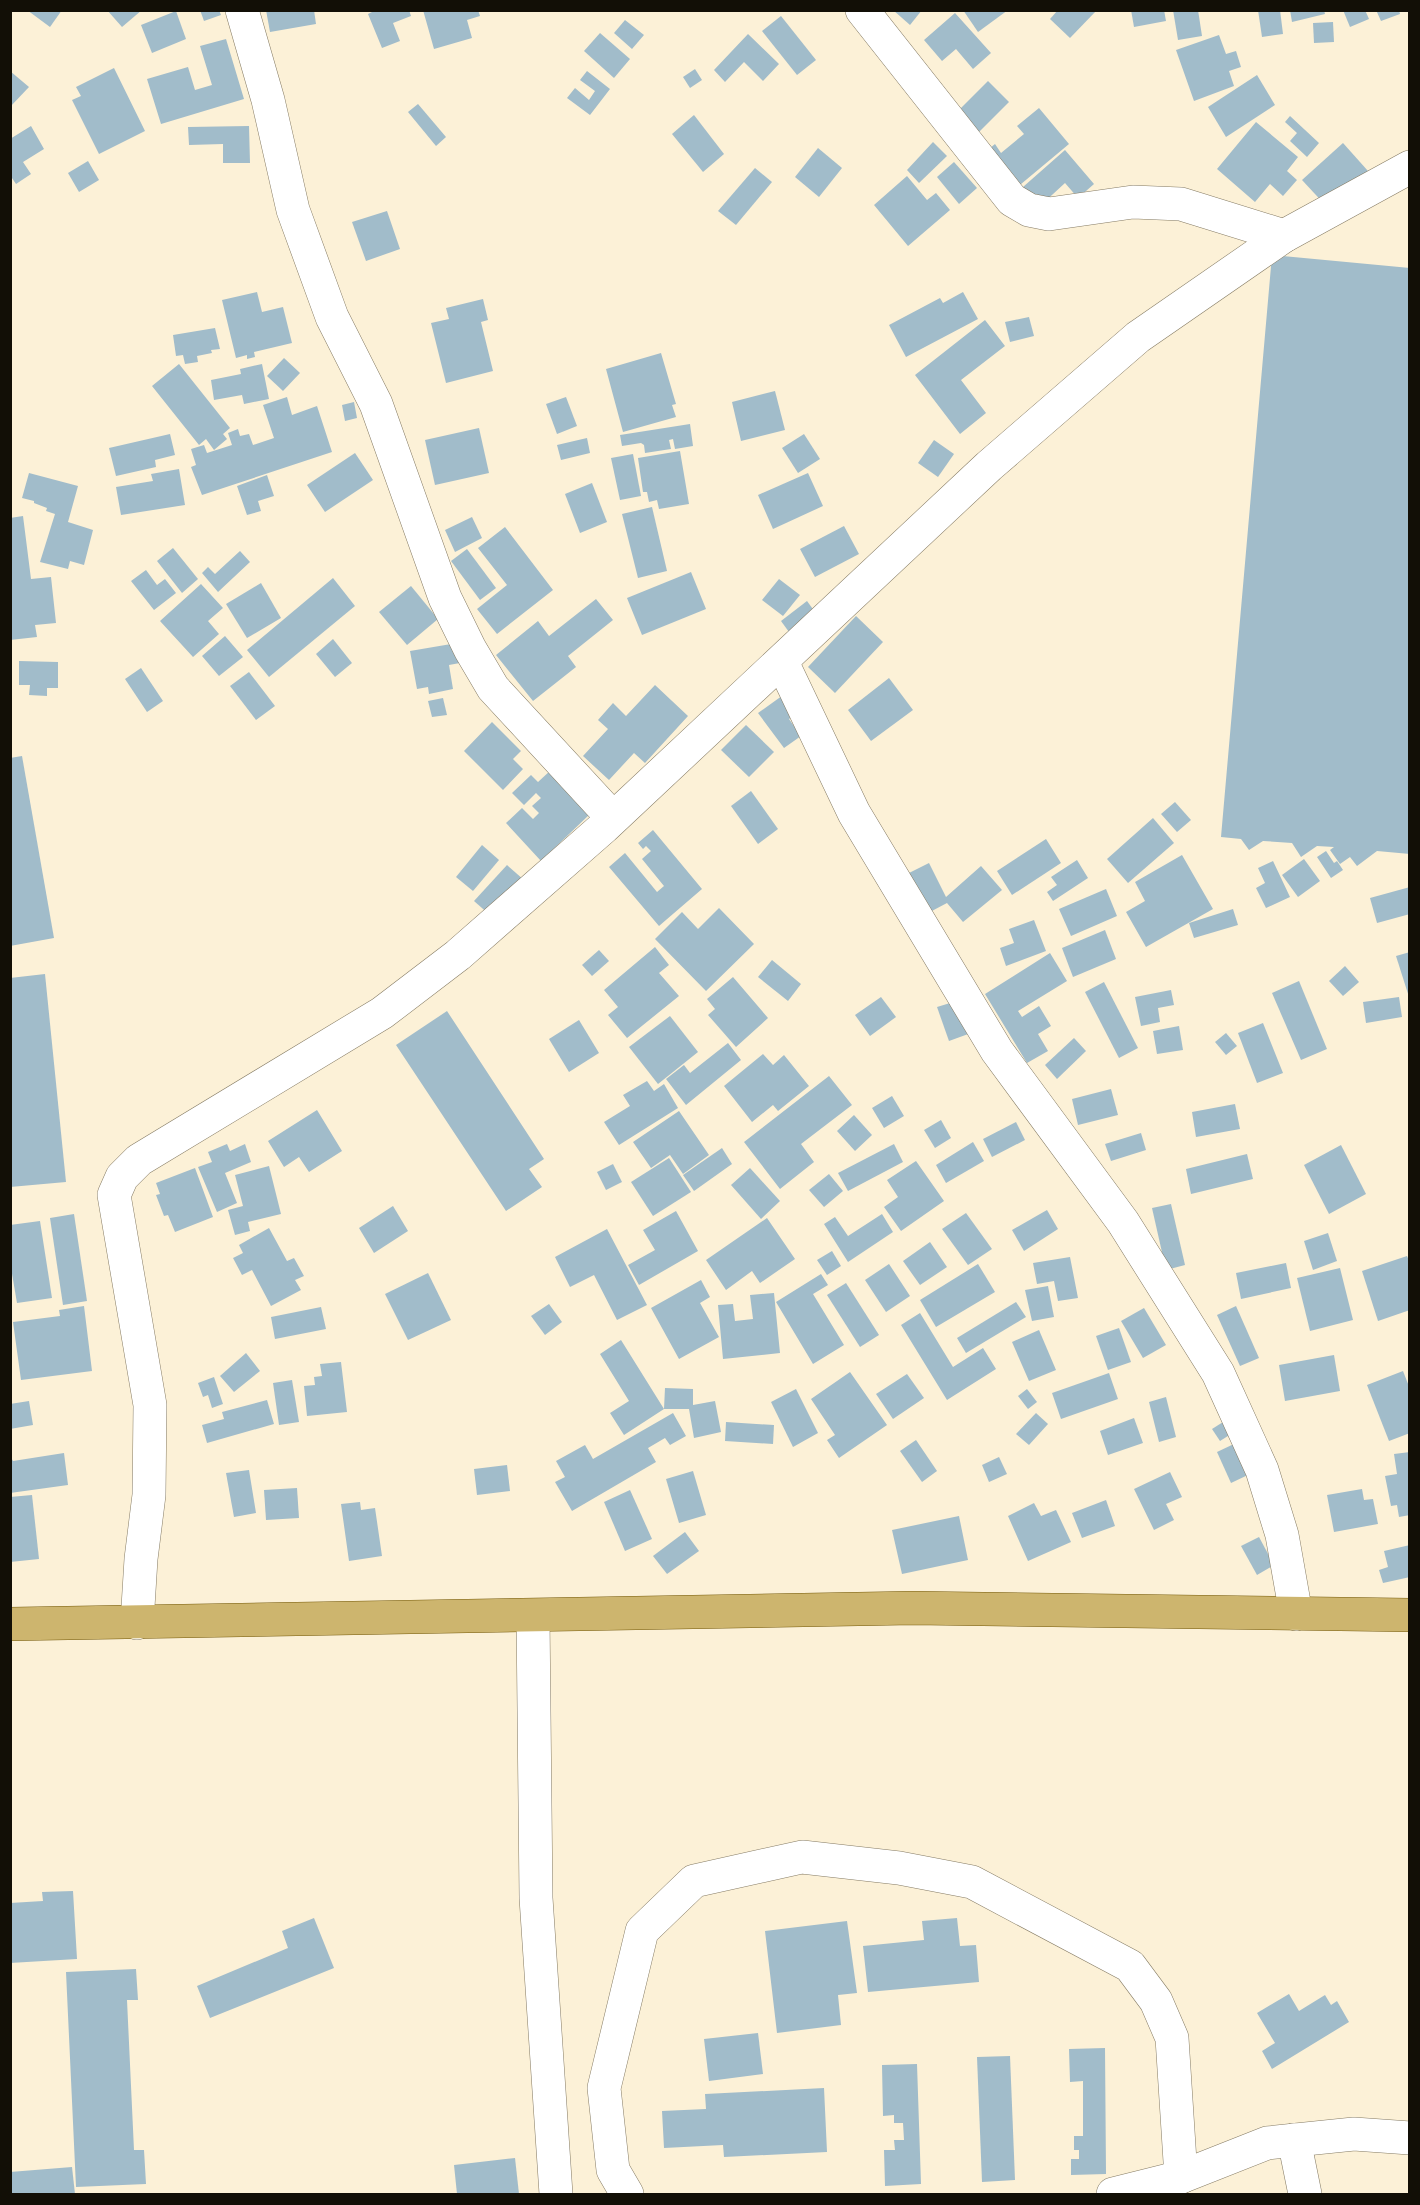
<svg xmlns="http://www.w3.org/2000/svg" width="1420" height="2205" viewBox="0 0 1420 2205" font-family="Commissioner,sans-serif">
<style>
.building{fill:#a1bcca}
.lines{fill:none;stroke-linecap:round;stroke-linejoin:round}
.minor-casing{stroke:#857b64;stroke-width:34}
.major-casing{stroke:#765b0b;stroke-width:34}
.minor{stroke:#fff;stroke-width:33}
.major{stroke:#cdb56e;stroke-width:33}
</style>
<rect width="100%" height="100%" fill="#fcf1d7"/>
<!-- building -->
<g class="building">
<polygon points="27,10 62,10 50,27"/>
<polygon points="107,10 142,10 122,27"/>
<polygon points="200,10 219,10 221,15 204,21"/>
<polygon points="266,10 314,10 316,24 270,32"/>
<polygon points="376,10 409,10 411,16 393,23 400,41 382,48 368,14"/>
<polygon points="423,10 478,10 480,16 467,20 472,38 434,49"/>
<polygon points="893,10 922,10 910,25"/>
<polygon points="963,10 1008,10 978,32"/>
<polygon points="1058,10 1097,10 1070,38 1050,19"/>
<polygon points="1131,10 1164,10 1166,21 1134,27"/>
<polygon points="1173,10 1198,10 1202,36 1178,40"/>
<polygon points="1258,10 1280,10 1283,34 1262,37"/>
<polygon points="1290,10 1324,10 1325,14 1292,22"/>
<polygon points="1343,10 1365,10 1369,19 1350,27"/>
<polygon points="1376,10 1399,10 1400,14 1381,21"/>
<polygon points="176,11 186,39 152,53 141,25"/>
<polygon points="955,13 991,53 973,69 956,49 942,61 924,40"/>
<polygon points="781,16 816,60 797,75 762,31"/>
<polygon points="625,20 644,35 632,49 614,33"/>
<polygon points="1333,22 1334,42 1314,43 1313,23"/>
<polygon points="600,33 630,59 614,78 584,51"/>
<polygon points="748,34 779,64 763,81 744,62 725,82 714,70"/>
<polygon points="1219,35 1226,54 1236,51 1241,67 1229,71 1234,86 1194,101 1176,50"/>
<polygon points="226,39 244,99 161,124 147,79 188,67 195,90 212,85 200,46"/>
<polygon points="114,68 145,131 99,154 72,100 81,96 76,87"/>
<polygon points="695,69 702,80 690,88 683,77"/>
<polygon points="10,71 29,87 10,107"/>
<polygon points="587,71 610,89 590,115 567,98 575,88 589,100 595,91 580,80"/>
<polygon points="1257,75 1275,105 1226,137 1208,107"/>
<polygon points="988,81 1009,102 974,137 953,116"/>
<polygon points="418,104 446,137 436,146 408,112"/>
<polygon points="1039,108 1069,144 1014,190 984,153 995,144 1001,153 1024,134 1017,126"/>
<polygon points="694,115 724,154 703,172 672,134"/>
<polygon points="1290,116 1319,143 1307,157 1290,141 1297,133 1285,122"/>
<polygon points="1256,122 1298,157 1287,171 1297,180 1283,196 1270,184 1255,202 1217,169"/>
<polygon points="31,126 44,149 23,162 31,174 16,184 10,175 10,139"/>
<polygon points="249,126 250,163 223,163 223,144 189,145 188,127"/>
<polygon points="933,142 947,156 919,183 907,170"/>
<polygon points="1343,143 1368,171 1328,208 1302,180"/>
<polygon points="818,148 842,168 819,197 795,177"/>
<polygon points="1065,150 1094,184 1078,198 1065,183 1040,206 1023,187"/>
<polygon points="88,161 99,180 79,192 68,173"/>
<polygon points="954,162 977,188 959,204 937,177"/>
<polygon points="755,168 772,182 736,225 718,211"/>
<polygon points="907,176 927,200 936,193 950,210 908,246 874,205"/>
<polygon points="387,211 400,249 366,261 352,222"/>
<polygon points="1272,255 1410,268 1410,854 1377,851 1357,866 1350,857 1340,864 1330,850 1334,847 1317,846 1301,857 1292,843 1263,841 1249,850 1241,839 1221,837"/>
<polygon points="257,292 262,312 283,307 292,343 254,352 255,357 247,359 247,355 236,358 222,300"/>
<polygon points="963,292 978,319 906,357 889,325 940,298 943,303"/>
<polygon points="483,299 488,320 481,322 493,371 446,383 431,323 449,319 446,308"/>
<polygon points="1029,317 1034,336 1010,342 1005,322"/>
<polygon points="985,320 1005,346 961,380 986,413 960,434 915,375"/>
<polygon points="215,328 220,349 211,350 212,353 197,356 198,362 185,364 183,355 176,356 173,335"/>
<polygon points="661,353 676,404 672,405 676,417 623,432 606,369"/>
<polygon points="284,358 300,373 283,391 267,376"/>
<polygon points="179,364 230,428 223,434 227,439 214,450 206,439 199,445 152,386"/>
<polygon points="262,364 269,399 244,404 242,395 214,400 211,380 241,374 240,369"/>
<polygon points="775,391 785,430 741,441 732,402"/>
<polygon points="287,397 292,415 317,406 332,452 202,495 191,467 196,465 191,449 204,445 207,453 232,445 228,433 238,429 240,436 249,434 253,445 274,438 263,405"/>
<polygon points="566,397 577,426 557,434 546,404"/>
<polygon points="354,402 357,418 345,421 342,405"/>
<polygon points="690,424 693,446 675,449 673,439 669,440 671,449 645,453 644,445 641,443 622,446 620,435"/>
<polygon points="479,428 489,473 435,485 425,440"/>
<polygon points="170,434 175,455 155,460 156,467 116,476 109,448"/>
<polygon points="804,434 820,459 798,473 782,448"/>
<polygon points="587,438 590,453 561,460 557,445"/>
<polygon points="934,440 954,454 938,477 918,463"/>
<polygon points="680,451 689,504 659,509 657,500 649,502 647,492 643,492 638,458"/>
<polygon points="355,453 373,480 325,512 307,485"/>
<polygon points="633,454 641,496 620,500 611,458"/>
<polygon points="179,469 185,505 121,515 116,487 153,481 151,474"/>
<polygon points="29,473 78,486 68,522 93,530 84,565 70,561 68,569 40,562 55,514 46,511 47,508 34,503 34,501 22,498"/>
<polygon points="808,473 823,506 773,529 758,495"/>
<polygon points="267,475 274,496 258,501 261,511 247,515 237,486"/>
<polygon points="592,483 607,522 580,533 565,494"/>
<polygon points="652,507 667,571 638,578 622,514"/>
<polygon points="23,516 31,579 51,577 56,623 35,625 37,637 10,640 10,518"/>
<polygon points="472,517 482,538 455,552 445,530"/>
<polygon points="844,526 859,554 815,577 800,549"/>
<polygon points="505,527 553,590 497,634 477,609 507,585 478,548"/>
<polygon points="173,548 198,579 182,593 157,561"/>
<polygon points="467,549 496,588 480,600 451,561"/>
<polygon points="240,551 250,562 218,592 202,573 208,567 215,574"/>
<polygon points="146,570 157,585 165,579 176,593 154,610 131,581"/>
<polygon points="691,572 706,609 642,635 627,598"/>
<polygon points="333,578 355,606 269,677 247,650"/>
<polygon points="779,579 800,595 783,616 762,600"/>
<polygon points="261,583 281,618 247,638 226,604"/>
<polygon points="201,584 223,608 208,621 219,634 193,657 160,621"/>
<polygon points="411,586 438,619 407,645 379,612"/>
<polygon points="596,599 613,620 568,656 576,667 533,701 496,655 538,621 549,636"/>
<polygon points="807,601 815,612 789,632 781,621"/>
<polygon points="856,616 883,642 835,693 808,667"/>
<polygon points="225,636 243,657 219,676 202,656"/>
<polygon points="333,639 352,663 335,677 316,654"/>
<polygon points="457,643 460,663 449,665 453,689 429,694 428,687 417,689 410,651"/>
<polygon points="19,661 58,662 58,688 47,688 47,696 29,695 30,685 19,685"/>
<polygon points="141,668 163,701 147,712 125,679"/>
<polygon points="249,672 275,706 256,720 230,686"/>
<polygon points="889,678 913,710 871,741 848,710"/>
<polygon points="655,685 688,716 645,763 634,753 609,780 583,756 608,729 598,720 613,703 626,716"/>
<polygon points="786,693 800,712 789,719 801,736 784,748 758,713"/>
<polygon points="443,698 447,715 432,717 428,701"/>
<polygon points="492,722 521,751 513,759 523,769 503,790 464,751"/>
<polygon points="746,725 774,752 749,777 721,750"/>
<polygon points="22,756 54,938 10,946 10,758"/>
<polygon points="551,770 591,813 541,861 506,823 522,808 533,819 539,813 532,806 541,798 536,793 524,805 512,793 531,775 538,782"/>
<polygon points="751,791 778,829 758,844 731,806"/>
<polygon points="1175,802 1191,820 1177,832 1161,814"/>
<polygon points="1153,818 1174,843 1128,883 1107,859"/>
<polygon points="653,830 702,889 659,926 609,867 625,853 657,892 664,886 642,859 651,851 646,846 643,849 638,843"/>
<polygon points="1046,839 1061,863 1012,895 997,871"/>
<polygon points="482,845 499,860 473,891 456,877"/>
<polygon points="1326,851 1334,863 1337,861 1343,870 1331,878 1317,857"/>
<polygon points="1182,855 1213,909 1146,947 1126,912 1145,901 1135,882"/>
<polygon points="1304,859 1320,881 1298,897 1282,875"/>
<polygon points="1077,860 1088,878 1053,901 1047,892 1057,885 1051,877"/>
<polygon points="1273,861 1290,897 1266,908 1256,888 1265,883 1258,868"/>
<polygon points="929,863 946,897 981,866 1002,890 963,922 947,903 928,913 909,873"/>
<polygon points="507,865 524,880 491,916 474,901"/>
<polygon points="1410,887 1410,914 1377,923 1370,898"/>
<polygon points="1106,889 1117,916 1071,936 1059,909"/>
<polygon points="719,908 754,944 706,991 655,939 682,912 698,929"/>
<polygon points="1233,909 1238,925 1194,938 1189,923"/>
<polygon points="1034,920 1046,951 1006,966 1000,948 1014,943 1009,929"/>
<polygon points="1105,930 1116,959 1073,977 1062,948"/>
<polygon points="655,947 669,965 659,973 679,996 627,1038 608,1015 618,1007 604,990"/>
<polygon points="599,950 609,961 592,976 582,965"/>
<polygon points="1410,952 1410,997 1409,997 1396,956"/>
<polygon points="1050,953 1067,981 1018,1011 1022,1017 1039,1006 1051,1026 1038,1034 1048,1051 1027,1063 985,994"/>
<polygon points="772,960 801,984 788,1001 758,977"/>
<polygon points="1345,966 1359,982 1343,996 1329,981"/>
<polygon points="45,974 66,1182 10,1187 10,978"/>
<polygon points="733,977 768,1018 736,1047 708,1015 715,1009 707,999"/>
<polygon points="1299,981 1327,1049 1301,1060 1272,993"/>
<polygon points="1104,982 1138,1048 1119,1058 1085,992"/>
<polygon points="1171,990 1174,1005 1158,1008 1160,1022 1141,1026 1135,997"/>
<polygon points="881,997 896,1017 870,1036 855,1015"/>
<polygon points="1399,997 1402,1017 1366,1023 1363,1002"/>
<polygon points="960,1000 971,1033 949,1041 937,1007"/>
<polygon points="447,1011 544,1159 529,1169 542,1187 506,1211 396,1045"/>
<polygon points="670,1016 698,1052 658,1084 629,1047"/>
<polygon points="579,1020 599,1053 569,1072 549,1039"/>
<polygon points="1263,1023 1283,1073 1257,1083 1238,1033"/>
<polygon points="1179,1026 1183,1050 1157,1054 1153,1031"/>
<polygon points="1226,1033 1237,1046 1226,1055 1215,1042"/>
<polygon points="1074,1038 1086,1051 1057,1079 1045,1065"/>
<polygon points="728,1043 741,1060 686,1105 666,1079 684,1065 690,1073"/>
<polygon points="763,1054 773,1065 784,1055 809,1086 778,1111 773,1105 752,1122 724,1086"/>
<polygon points="829,1076 852,1105 801,1144 814,1162 780,1189 744,1142"/>
<polygon points="647,1081 654,1091 664,1084 678,1108 619,1145 604,1122 630,1106 623,1095"/>
<polygon points="1111,1089 1118,1115 1078,1125 1072,1099"/>
<polygon points="892,1096 904,1116 884,1128 872,1108"/>
<polygon points="1235,1104 1240,1129 1196,1137 1192,1112"/>
<polygon points="317,1110 342,1151 309,1172 299,1157 284,1167 268,1141"/>
<polygon points="679,1111 709,1155 683,1174 670,1155 651,1168 633,1142"/>
<polygon points="854,1115 872,1135 855,1151 837,1131"/>
<polygon points="941,1120 951,1138 935,1148 924,1130"/>
<polygon points="1016,1122 1025,1140 992,1157 983,1139"/>
<polygon points="1141,1133 1146,1150 1111,1161 1105,1144"/>
<polygon points="973,1142 984,1161 946,1183 936,1165"/>
<polygon points="227,1144 230,1151 245,1144 251,1162 225,1173 237,1203 217,1212 198,1167 212,1162 208,1152"/>
<polygon points="894,1144 903,1162 848,1191 838,1173"/>
<polygon points="1341,1145 1366,1194 1329,1214 1304,1165"/>
<polygon points="722,1148 732,1164 694,1191 683,1175"/>
<polygon points="1247,1154 1253,1179 1191,1194 1186,1169"/>
<polygon points="669,1158 691,1192 653,1216 631,1182"/>
<polygon points="916,1161 944,1201 901,1231 884,1207 898,1197 887,1180"/>
<polygon points="613,1164 622,1182 606,1190 597,1172"/>
<polygon points="269,1166 281,1214 248,1222 250,1231 235,1235 228,1210 243,1206 235,1175"/>
<polygon points="195,1168 213,1217 175,1232 168,1215 164,1216 156,1195 160,1194 156,1183"/>
<polygon points="750,1168 780,1201 761,1219 731,1185"/>
<polygon points="829,1174 843,1191 824,1207 809,1190"/>
<polygon points="1171,1204 1185,1265 1166,1270 1152,1208"/>
<polygon points="393,1206 408,1231 374,1253 359,1228"/>
<polygon points="1047,1210 1058,1229 1024,1251 1012,1230"/>
<polygon points="676,1211 698,1251 639,1285 628,1265 655,1250 643,1230"/>
<polygon points="966,1213 992,1249 968,1265 942,1229"/>
<polygon points="74,1214 87,1301 63,1305 50,1218"/>
<polygon points="882,1214 893,1232 848,1262 824,1224 835,1217 848,1236"/>
<polygon points="767,1218 795,1259 760,1283 752,1271 726,1290 706,1260"/>
<polygon points="40,1221 52,1298 17,1303 10,1262 10,1225"/>
<polygon points="269,1228 287,1261 294,1258 304,1276 295,1280 301,1290 271,1306 252,1270 242,1275 233,1258 243,1253 239,1245"/>
<polygon points="607,1229 647,1305 617,1320 594,1275 570,1287 555,1257"/>
<polygon points="1328,1233 1337,1261 1313,1270 1304,1241"/>
<polygon points="930,1242 947,1267 920,1285 903,1261"/>
<polygon points="832,1251 841,1266 827,1275 817,1260"/>
<polygon points="1407,1256 1410,1263 1410,1310 1378,1321 1362,1271"/>
<polygon points="1070,1257 1078,1298 1058,1301 1054,1281 1037,1284 1033,1263"/>
<polygon points="1286,1263 1291,1288 1241,1299 1236,1273"/>
<polygon points="889,1264 910,1296 886,1312 865,1280"/>
<polygon points="978,1264 995,1292 936,1327 920,1300"/>
<polygon points="1340,1268 1353,1320 1310,1331 1297,1278"/>
<polygon points="428,1273 451,1320 408,1340 385,1294"/>
<polygon points="821,1274 828,1285 813,1294 844,1345 813,1364 776,1302"/>
<polygon points="701,1280 710,1297 700,1303 719,1337 679,1359 651,1308"/>
<polygon points="846,1283 879,1335 860,1347 827,1295"/>
<polygon points="1048,1286 1054,1317 1032,1321 1025,1290"/>
<polygon points="774,1293 780,1353 723,1359 718,1305 733,1304 735,1321 753,1319 750,1295"/>
<polygon points="1016,1302 1026,1317 966,1353 957,1338"/>
<polygon points="549,1304 562,1322 545,1335 531,1316"/>
<polygon points="84,1306 92,1371 21,1380 13,1322 60,1316 59,1310"/>
<polygon points="1236,1306 1259,1358 1240,1366 1217,1315"/>
<polygon points="321,1307 326,1329 275,1339 271,1317"/>
<polygon points="1144,1308 1166,1345 1143,1358 1121,1321"/>
<polygon points="920,1313 953,1367 983,1348 996,1369 947,1400 901,1325"/>
<polygon points="1119,1328 1131,1362 1108,1370 1096,1336"/>
<polygon points="1039,1330 1056,1370 1029,1381 1012,1342"/>
<polygon points="621,1340 664,1409 624,1435 610,1413 629,1401 600,1354"/>
<polygon points="246,1353 260,1371 234,1392 220,1376"/>
<polygon points="1334,1355 1340,1391 1285,1401 1279,1365"/>
<polygon points="341,1362 347,1412 307,1416 304,1386 315,1385 314,1377 322,1376 320,1364"/>
<polygon points="1403,1371 1410,1389 1410,1433 1389,1441 1367,1385"/>
<polygon points="850,1372 887,1425 839,1458 827,1440 835,1435 811,1399"/>
<polygon points="1109,1373 1118,1399 1061,1419 1052,1393"/>
<polygon points="907,1374 924,1398 893,1419 876,1394"/>
<polygon points="214,1377 223,1404 212,1408 208,1395 203,1397 198,1383"/>
<polygon points="292,1380 299,1422 279,1425 273,1383"/>
<polygon points="665,1388 693,1389 693,1405 715,1401 721,1432 694,1438 689,1409 664,1409"/>
<polygon points="796,1389 818,1433 793,1447 771,1402"/>
<polygon points="1027,1389 1037,1402 1028,1409 1018,1396"/>
<polygon points="1166,1397 1176,1437 1159,1442 1149,1402"/>
<polygon points="267,1400 274,1424 207,1443 202,1425 224,1419 222,1412"/>
<polygon points="29,1401 33,1425 10,1429 10,1404"/>
<polygon points="673,1413 686,1436 670,1445 665,1438 648,1448 656,1462 572,1511 555,1482 565,1477 556,1461 585,1445 593,1459"/>
<polygon points="1036,1413 1048,1424 1029,1445 1016,1434"/>
<polygon points="1231,1417 1239,1429 1220,1441 1212,1429"/>
<polygon points="1134,1418 1143,1443 1108,1455 1100,1431"/>
<polygon points="726,1422 774,1425 773,1444 725,1441"/>
<polygon points="916,1440 937,1471 922,1482 900,1451"/>
<polygon points="1236,1443 1250,1474 1231,1483 1217,1452"/>
<polygon points="1410,1452 1410,1515 1399,1517 1397,1505 1391,1506 1385,1476 1397,1474 1394,1454"/>
<polygon points="64,1453 68,1485 10,1493 10,1456 13,1461"/>
<polygon points="999,1457 1007,1474 989,1482 982,1465"/>
<polygon points="507,1465 510,1491 477,1495 474,1469"/>
<polygon points="249,1470 256,1513 234,1517 226,1473"/>
<polygon points="693,1471 706,1515 679,1523 666,1479"/>
<polygon points="1170,1472 1182,1497 1166,1504 1174,1520 1154,1530 1134,1489"/>
<polygon points="297,1488 299,1518 266,1520 264,1490"/>
<polygon points="1362,1489 1364,1500 1373,1499 1378,1524 1334,1532 1327,1495"/>
<polygon points="630,1490 652,1539 625,1551 604,1502"/>
<polygon points="32,1495 39,1559 10,1562 10,1497"/>
<polygon points="1106,1500 1115,1526 1082,1538 1072,1513"/>
<polygon points="360,1502 361,1510 375,1508 382,1556 349,1561 341,1504"/>
<polygon points="1034,1503 1041,1516 1056,1510 1071,1542 1028,1561 1008,1516"/>
<polygon points="959,1516 968,1560 902,1574 892,1530"/>
<polygon points="685,1532 699,1551 667,1574 653,1556"/>
<polygon points="1259,1537 1274,1565 1257,1575 1241,1546"/>
<polygon points="1410,1545 1410,1577 1383,1583 1379,1570 1388,1567 1384,1551"/>
<polygon points="73,1891 77,1959 10,1963 10,1903 43,1901 42,1892"/>
<polygon points="314,1918 334,1968 210,2018 197,1986 288,1948 282,1931"/>
<polygon points="957,1918 960,1946 976,1945 979,1982 868,1992 863,1946 924,1940 922,1921"/>
<polygon points="847,1921 857,1993 838,1995 841,2025 777,2033 765,1931"/>
<polygon points="136,1969 138,2000 127,2000 134,2150 144,2150 146,2184 76,2187 66,1972"/>
<polygon points="1289,1994 1299,2011 1325,1995 1331,2005 1337,2001 1349,2022 1272,2069 1262,2051 1275,2043 1257,2013"/>
<polygon points="758,2033 763,2074 709,2081 704,2039"/>
<polygon points="1105,2048 1106,2174 1071,2175 1071,2159 1079,2159 1079,2150 1074,2150 1074,2136 1083,2136 1083,2081 1070,2082 1069,2049"/>
<polygon points="1010,2056 1015,2180 982,2182 977,2057"/>
<polygon points="917,2064 921,2184 885,2186 884,2150 895,2150 894,2140 904,2140 903,2123 894,2123 894,2115 883,2116 882,2065"/>
<polygon points="824,2088 827,2152 724,2157 723,2145 664,2148 662,2111 706,2109 705,2094"/>
<polygon points="515,2158 519,2194 457,2194 454,2165"/>
<polygon points="72,2167 75,2194 10,2194 10,2172"/>
</g>
<g class="lines">
<!-- minor casing -->
<g class="minor-casing">
<g id="minor">
<polyline points="242,10 268,100 293,210 332,317 376,404 445,598 470,649 493,688 613,818"/>
<polyline points="862,10 1012,200 1029,210 1049,214 1133,202 1181,204 1284,236"/>
<polyline points="782,662 854,813 997,1051 1123,1222 1218,1373 1262,1470 1282,1535 1296,1614"/>
<polyline points="533,1616 536,1898 556,2194"/>
<polyline points="137,1623 141,1559 149,1495 150,1405 114,1195 122,1177 139,1160 382,1013 458,955 604,827 989,466 1138,337 1284,236 1410,167"/>
<polyline points="1294,2140 1305,2194"/>
<polyline points="627,2194 613,2170 604,2088 642,1931 694,1881 802,1857 899,1868 972,1882 1130,1966 1156,2001 1172,2038 1181,2177"/>
<polyline points="1113,2194 1181,2177 1267,2143 1354,2134 1410,2138"/>
</g>
</g>
<!-- major casing -->
<g class="major-casing">
<polyline id="major" points="10,1624 913,1608 1410,1615"/>
</g>
<!-- minor -->
<use href="#minor" class="minor"/>
<!-- major -->
<use href="#major" class="major"/>
</g>
<!-- border -->
<rect width="1420" height="2205" fill="none" stroke="#120f06" stroke-width="24"/>
</svg>
